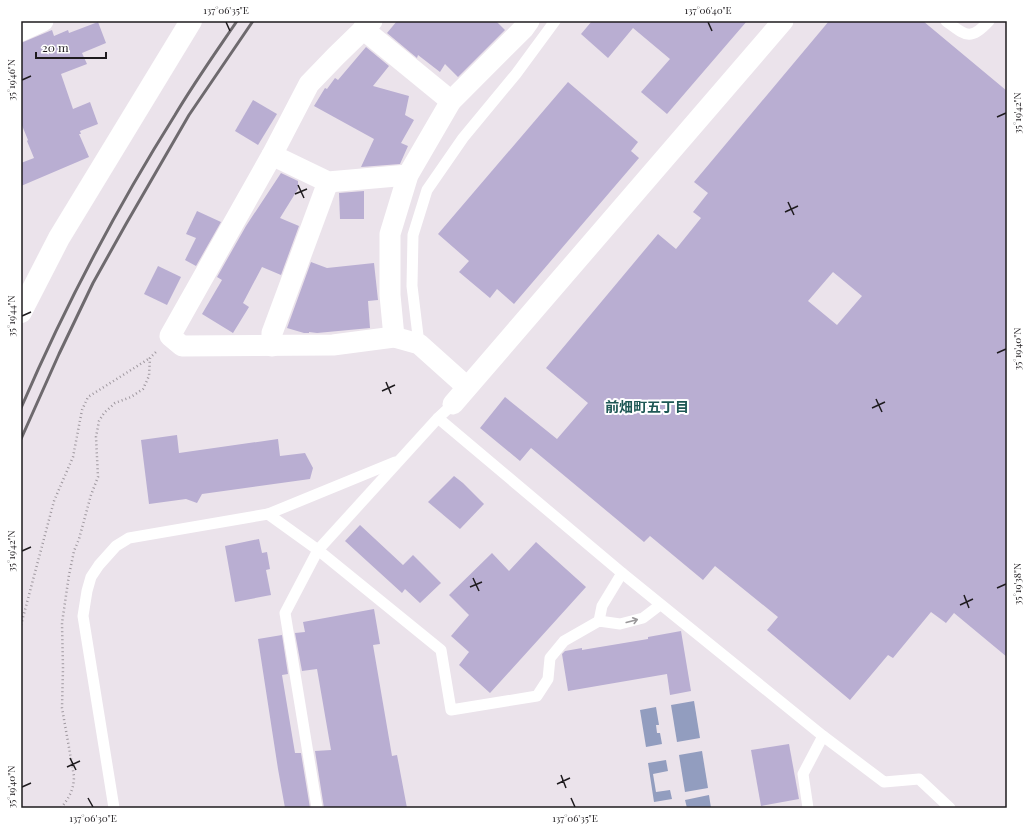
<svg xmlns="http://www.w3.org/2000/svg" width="1028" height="829" viewBox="0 0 1028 829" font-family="'Playfair Display','Noto Sans JP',serif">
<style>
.water{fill:#929dbf}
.building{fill:#b9aed2;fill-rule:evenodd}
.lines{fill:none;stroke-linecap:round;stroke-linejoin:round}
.path{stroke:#9f989f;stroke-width:2.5;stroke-dasharray:1 3;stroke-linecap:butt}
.service{stroke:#fff;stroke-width:11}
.minor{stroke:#fff;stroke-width:21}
.tertiary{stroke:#fff;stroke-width:22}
.rail{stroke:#6e6a6e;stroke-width:3}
.oneway{stroke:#9a989a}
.ticks{fill:none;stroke:#1e1b1e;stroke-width:1.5}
.labels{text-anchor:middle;stroke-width:4;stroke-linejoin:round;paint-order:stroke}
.neighbourhood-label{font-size:14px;font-weight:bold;fill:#1e5855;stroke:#fff}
.neatline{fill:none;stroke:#1e1b1e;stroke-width:1.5}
.ticks-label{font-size:10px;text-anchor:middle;fill:#1e1b1e}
</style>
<rect width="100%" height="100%" fill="#ebe3eb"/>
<!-- water -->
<g class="water">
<polygon points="694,701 700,738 677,742 671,705"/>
<polygon points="656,707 659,725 656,725 657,733 660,733 662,744 646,747 640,710"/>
<polygon points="702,751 708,788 685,792 679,755"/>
<polygon points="666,760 668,771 653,774 656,792 670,790 672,799 654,802 648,763"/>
<polygon points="709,795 711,808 687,808 685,800"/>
</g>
<!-- building -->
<g class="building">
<polygon points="397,21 496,21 505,30 458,77 445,64 440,72 418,55 417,58 387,33"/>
<polygon points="592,21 747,21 667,114 641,92 670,59 633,28 608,58 581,34"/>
<path d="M829,21H923L1007,91V657L954,613L946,623L931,612L893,658L888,655L850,700L767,630L778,617L715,566L703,580L650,536L644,542L531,448L520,461L480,428L505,397L557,439L588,403L546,368L658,234L676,249L701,218L693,212L708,193L694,182ZM833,272L862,296L837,325L808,301Z"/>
<polygon points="98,22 106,43 82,53 87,64 61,74 73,109 90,102 98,124 80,131 81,134 79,134 89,157 21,186 21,163 34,158 27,141 28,140 21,123 21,43 52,30 54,36 68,30 69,33"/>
<polygon points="366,47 389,66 373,86 409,96 405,115 414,120 401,143 408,146 400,164 361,167 374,139 314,106 325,88 327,89 335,78 338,80"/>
<polygon points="568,82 638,142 631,151 639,158 514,304 497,289 490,298 459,272 469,261 438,234"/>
<polygon points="253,100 277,114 258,145 235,131"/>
<polygon points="281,173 298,181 298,189 280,218 299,226 281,275 262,267 243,303 249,307 233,333 202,314 222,280 217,277 246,226"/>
<polygon points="364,191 364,219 340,219 339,193"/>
<polygon points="197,211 221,222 196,266 185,260 196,238 186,234"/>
<polygon points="311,262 327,268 374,263 378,300 368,301 370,328 317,333 309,332 309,333 304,333 287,328"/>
<polygon points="158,266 181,277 167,305 144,294"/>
<polygon points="177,435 179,453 278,439 280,456 305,453 313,468 310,479 202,494 197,503 186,499 149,504 141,440"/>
<polygon points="454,476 463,483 484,504 460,529 428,502"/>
<polygon points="360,525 403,565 413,555 441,583 420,603 405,589 402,593 345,541"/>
<polygon points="259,539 262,553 267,552 270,569 266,570 271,595 235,602 225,546"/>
<polygon points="536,542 586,587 490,693 459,665 469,652 451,636 469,615 449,595 492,553 509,571"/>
<polygon points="374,609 380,644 373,645 392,756 397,755 407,808 324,808 315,751 331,750 317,669 302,671 295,633 305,632 303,622"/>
<polygon points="681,631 691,691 670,695 667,674 568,691 562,654 565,651 582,648 582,650 648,639 648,637"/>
<polygon points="282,635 288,674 282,675 295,753 301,753 310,808 285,808 278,769 258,639"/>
<polygon points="789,744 799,799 761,806 751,750"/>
</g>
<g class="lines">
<!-- path -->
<g class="path">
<polyline points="21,625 54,501 73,457 82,410 88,397 150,358"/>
<path d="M61,808C69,798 74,789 74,776L62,708L63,668L62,623L69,575L74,551L79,539L91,495L98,477L96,437L99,421L104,413L115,403L131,397L143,389L149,376L150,358L156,352"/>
</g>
<!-- service -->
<g class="service">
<path d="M946,21C965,35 970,42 989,21"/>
<polyline points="419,344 412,286 413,235 427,190 463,138 516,74 555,21"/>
<polyline points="453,404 438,418 622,573 823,736 884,782 919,779 950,808"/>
<polyline points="268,514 395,462"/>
<polyline points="599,621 602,606 622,573"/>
<polyline points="114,808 83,616 87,591 91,577 99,565 116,546 129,538 268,514 318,550 441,650 451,710 537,696 548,679 550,658 564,641 599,621 620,624 643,618 660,605"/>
<polyline points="317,808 285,613 318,550 438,418"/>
<polyline points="808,808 803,774 823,736"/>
</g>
<!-- minor -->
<g class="minor">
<polyline points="372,21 336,56 309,84 272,155 170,336 182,346 333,345 394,337 419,344 467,387"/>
<polyline points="363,29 451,101"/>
<polyline points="21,31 43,21"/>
<polyline points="272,155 328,182 408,175"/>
<polyline points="394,337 390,295 390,234 408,175 451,101 524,28 529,21"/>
<polyline points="272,346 272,333 328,182"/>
<polyline points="453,404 783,21"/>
</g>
<!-- tertiary -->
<polyline class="tertiary" points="21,312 59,238 191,21"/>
<!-- rail -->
<g class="rail">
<path d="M21,408C65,306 116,209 175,115C194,83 216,52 237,21"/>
<polyline points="21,439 59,354 93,283 126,224 189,115 253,21"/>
</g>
</g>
<!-- one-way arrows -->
<defs><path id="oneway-shaft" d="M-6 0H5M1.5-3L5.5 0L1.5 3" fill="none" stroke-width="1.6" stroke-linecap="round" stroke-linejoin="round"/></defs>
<use class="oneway" href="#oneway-shaft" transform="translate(632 621) rotate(-15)"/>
<!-- ticks -->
<path class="ticks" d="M226,22L230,31M708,22L712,31M22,80L31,76M997,117L1006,113M298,185L304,198M295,194L307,189M788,202L794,215M785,212L798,206M22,316L31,312M997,353L1006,349M386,382L391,394M382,391L395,385M876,399L882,412M872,408L885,402M22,551L31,547M473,578L479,591M470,587L482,582M997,588L1006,584M964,595L969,608M960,605L973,599M70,758L76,770M67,767L80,761M561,775L566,788M557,784L570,778M22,787L31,783M88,798L93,807M571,798L575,807"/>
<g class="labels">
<!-- neighbourhood labels -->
<g class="neighbourhood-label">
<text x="647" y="412">前畑町五丁目</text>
</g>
</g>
<!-- border -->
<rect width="1028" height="829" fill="none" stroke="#ffffff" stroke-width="44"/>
<!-- scale -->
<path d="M36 52v6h70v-6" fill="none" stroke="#1e1b1e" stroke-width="2"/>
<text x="42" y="52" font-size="12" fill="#1e1b1e" stroke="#ffffff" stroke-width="3" paint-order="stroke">20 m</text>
<rect x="22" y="22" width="984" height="785" class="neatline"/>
<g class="ticks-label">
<text x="226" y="14">137°06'35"E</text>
<text x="708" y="14">137°06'40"E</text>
<text transform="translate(11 80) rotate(-90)" y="4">35°19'46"N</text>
<text transform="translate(1017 113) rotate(-90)" y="4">35°19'42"N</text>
<text transform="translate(11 316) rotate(-90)" y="4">35°19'44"N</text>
<text transform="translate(1017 349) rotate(-90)" y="4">35°19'40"N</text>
<text transform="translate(11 551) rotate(-90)" y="4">35°19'42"N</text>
<text transform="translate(1017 584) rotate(-90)" y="4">35°19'38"N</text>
<text transform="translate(11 787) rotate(-90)" y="4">35°19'40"N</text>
<text x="93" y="822">137°06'30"E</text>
<text x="575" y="822">137°06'35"E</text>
</g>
</svg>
